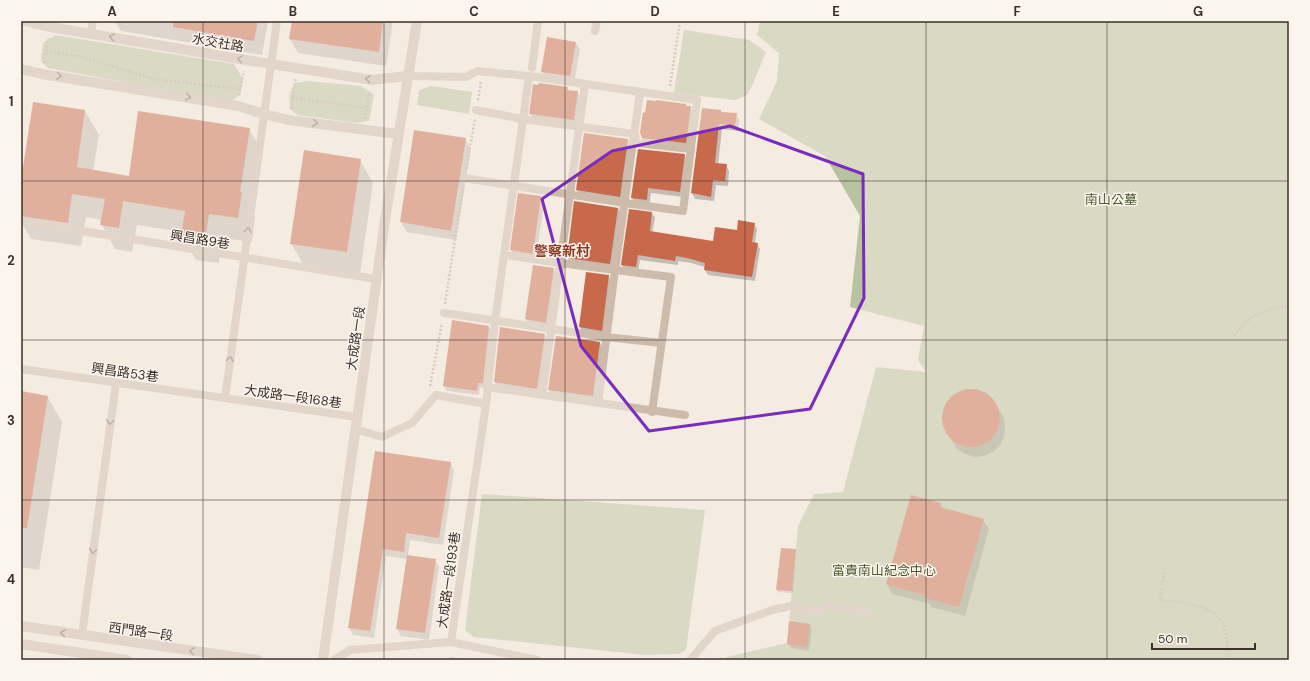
<svg xmlns="http://www.w3.org/2000/svg" width="1310" height="681" viewBox="0 0 1310 681" font-family="'DM Sans','Noto Sans TC',sans-serif">
<style>
.green{fill:#b8c4a0}
.shadow{fill:#0003}
.building{fill:#c8694b}
.lines{fill:none;stroke-linecap:round;stroke-linejoin:round}
.path{stroke:#b9a596;stroke-width:2.5;stroke-dasharray:2 2;stroke-linecap:butt}
.service{stroke:#cdbbac;stroke-width:8}
.minor{stroke:#cdbbac;stroke-width:10}
.tertiary{stroke:#cdbbac;stroke-width:10}
.oneway{stroke:#7d6f65}
.marked{fill:none;stroke:#7b2cbf;stroke-width:3;stroke-linejoin:round}
.grid{fill:none;stroke:#3b302b;stroke-width:1;stroke-opacity:0.55}
.labels{text-anchor:middle;stroke-width:3;stroke-linejoin:round;paint-order:stroke}
.street-label{font-size:13px;fill:#3b302b;stroke:#fbf5ee}
.park-label{font-size:13px;fill:#4a5a2e;stroke:#fbf5ee}
.neighbourhood-label{font-size:14px;font-weight:bold;fill:#8c3b22;stroke:#fbf5ee}
.neatline{fill:none;stroke:#3b302b;stroke-width:1.5}
.grid-label{font-size:13px;text-anchor:middle;font-weight:bold;fill:#3b302b}
</style>
<rect width="100%" height="100%" fill="#f4ebe1"/>
<!-- green -->
<g class="green">
<polygon points="760,21 1289,21 1289,660 724,660 727,657 787,643 798,526 814,494 843,492 876,367 926,372 918,360 924,326 850,307 860,216 825,156 759,119 777,81 779,53 757,35"/>
<polygon points="684,30 749,40 766,52 753,84 747,95 735,100 674,93"/>
<polygon points="55,35 234,64 243,79 240,95 230,102 48,68 41,61 43,43"/>
<path d="M308,81L361,86L374,95L369,121L356,123L298,115L291,110C288,100 289,92 295,83Z"/>
<polygon points="431,86 472,92 469,114 417,105 419,90"/>
<polygon points="482,494 705,510 686,650 679,654 645,655 474,637 465,630"/>
</g>
<!-- shadow -->
<g class="shadow">
<polygon points="115,21 268,21 262,55 121,31"/>
<polygon points="293,21 393,21 386,66 298,53 290,39"/>
<polygon points="576,43 580,50 574,83 546,79 542,72"/>
<polygon points="567,88 569,91 577,92 580,96 576,125 533,118 530,113"/>
<polygon points="686,105 687,107 690,107 693,112 688,147 645,142 642,138 646,114"/>
<polygon points="702,109 736,114 739,120 738,131 722,129 718,165 726,165 729,171 728,186 716,185 714,201 695,199 692,193"/>
<polygon points="85,111 99,135 93,171 129,177 249,129 263,153 254,214 255,217 252,242 222,238 219,263 196,260 182,236 183,232 137,225 132,252 115,249 102,225 102,220 86,217 81,246 31,239 21,222 21,188"/>
<polygon points="465,139 471,149 456,240 407,232 401,222"/>
<polygon points="627,140 630,144 622,201 580,194 577,190"/>
<polygon points="684,155 687,160 683,197 651,193 649,206 635,204 632,198"/>
<polygon points="360,160 373,183 360,274 304,266 291,243"/>
<polygon points="541,197 544,203 536,259 515,256 511,250"/>
<polygon points="575,202 618,208 620,213 613,268 570,263 568,258"/>
<polygon points="652,213 655,218 652,233 714,242 754,224 757,229 755,243 757,244 760,249 755,281 708,275 705,270 705,267 691,263 678,261 678,265 640,260 638,272 625,270 622,265"/>
<polygon points="533,266 553,269 558,276 550,329 530,326 526,319"/>
<polygon points="587,273 608,276 611,280 604,335 583,332 580,327"/>
<polygon points="488,326 491,331 485,388 480,387 479,395 447,391 444,386"/>
<polygon points="501,328 544,334 548,342 541,395 499,389 495,382"/>
<polygon points="600,343 602,347 596,401 552,394 549,390"/>
<polygon points="969,389 978,390 987,394 993,400 1004,418 1005,427 1004,436 1000,445 993,452 984,456 975,457 965,454 957,449 946,431 943,422 943,412 946,404 952,396 960,391"/>
<polygon points="21,392 47,396 62,422 39,570 21,567"/>
<polygon points="375,452 450,463 454,470 443,545 410,540 408,556 435,560 439,567 429,640 401,636 397,629 407,559 386,556 374,638 353,635 349,628"/>
<polygon points="911,496 940,504 943,509 983,520 989,529 965,616 931,607 930,604 892,594 887,584"/>
<polygon points="795,549 796,551 793,593 778,592 777,590"/>
<polygon points="809,625 812,629 809,651 791,648 788,643"/>
<polygon points="450,657 473,660 450,660"/>
</g>
<!-- building -->
<g class="building">
<polygon points="173,21 258,21 254,41 173,27"/>
<polygon points="292,21 383,21 379,52 289,39"/>
<polygon points="547,37 576,42 570,76 541,72"/>
<polygon points="539,83 568,87 567,90 578,91 574,120 529,114 533,84 538,85"/>
<polygon points="647,100 656,101 656,100 686,104 686,106 691,106 686,143 642,138 640,132 643,112 645,113"/>
<polygon points="33,102 85,110 77,167 129,176 138,111 250,128 240,192 242,192 238,218 209,214 205,240 181,236 185,211 123,201 119,228 100,225 105,199 72,194 68,223 21,216 21,180"/>
<polygon points="702,108 721,110 721,112 737,113 735,126 719,124 715,163 727,164 725,181 713,180 711,197 691,193"/>
<polygon points="414,130 466,138 451,231 400,222"/>
<polygon points="584,133 628,139 620,197 576,190"/>
<polygon points="638,149 685,154 680,192 648,188 647,200 631,198"/>
<polygon points="304,150 361,159 347,252 290,244"/>
<polygon points="518,193 541,196 533,254 510,250"/>
<polygon points="574,201 618,208 610,264 567,258"/>
<polygon points="629,209 652,212 650,231 713,241 715,227 737,230 738,220 755,223 752,242 758,243 752,277 704,270 705,263 687,258 676,256 675,261 638,255 636,267 621,265"/>
<polygon points="533,265 554,268 546,323 525,319"/>
<polygon points="586,272 609,275 602,331 579,327"/>
<polygon points="452,320 489,326 483,383 478,383 477,391 443,386"/>
<polygon points="500,327 545,334 537,389 494,382"/>
<polygon points="556,336 600,342 593,396 548,390"/>
<circle cx="971" cy="418" r="29"/>
<polygon points="21,391 48,396 27,528 21,528"/>
<polygon points="375,451 451,462 439,538 406,533 404,552 383,549 370,631 348,628"/>
<polygon points="911,495 941,503 940,507 984,519 959,607 925,598 925,595 886,584"/>
<polygon points="781,548 796,549 792,591 776,590"/>
<polygon points="407,555 436,559 425,633 396,629"/>
<polygon points="789,621 810,624 807,647 787,644"/>
</g>
<g class="lines">
<!-- path -->
<g class="path">
<polyline points="46,51 78,56 154,79 240,89"/>
<polyline points="44,63 48,38"/>
<polyline points="670,86 680,21"/>
<polyline points="239,95 244,71"/>
<polyline points="292,98 367,108"/>
<polyline points="478,100 481,82"/>
<polyline points="291,109 296,78"/>
<polyline points="365,119 370,91"/>
<polyline points="466,169 475,119"/>
<polyline points="445,304 463,188"/>
<polyline points="1234,335 1252,317 1270,309 1289,306"/>
<polyline points="430,386 442,323"/>
<path d="M1164,572L1160,600C1177,602 1210,604 1221,620C1228,631 1227,648 1229,660"/>
</g>
<!-- service -->
<g class="service">
<polyline points="595,31 597,21"/>
<polyline points="91,33 93,21"/>
<polyline points="532,68 538,21"/>
<polyline points="407,76 466,77 477,71 529,76 697,100 683,211 625,203 464,178"/>
<polyline points="476,110 522,119 635,134 637,143 691,149"/>
<polyline points="21,221 376,279"/>
<polyline points="505,255 560,263 671,277 652,412"/>
<polyline points="444,313 606,337 661,343"/>
<polyline points="21,369 357,417"/>
<polyline points="487,387 685,415"/>
<polyline points="542,395 585,85"/>
<polyline points="225,398 277,21"/>
<polyline points="598,403 615,270 640,92"/>
<polyline points="355,429 382,437 412,423 436,395 486,404"/>
<polyline points="82,635 116,383"/>
<polyline points="451,642 537,660"/>
<polyline points="334,660 350,650 451,642 486,404 495,320 529,76"/>
<polyline points="690,660 715,631 772,610 791,606 815,613 830,605 871,614"/>
</g>
<!-- minor -->
<g class="minor">
<polyline points="25,21 50,27 246,60 372,80 407,76"/>
<polyline points="21,69 42,74 238,106 264,114 289,120 398,134"/>
</g>
<!-- tertiary -->
<g class="tertiary">
<polyline points="21,626 258,660"/>
<polyline points="21,644 127,660"/>
<polyline points="323,660 385,220 417,21"/>
</g>
</g>
<!-- one-way arrows -->
<defs><path id="oneway-chevron" d="M-2-3.5L2.5 0L-2 3.5" fill="none" stroke-width="1.6" stroke-linecap="round" stroke-linejoin="round"/></defs>
<g class="oneway">
<use href="#oneway-chevron" transform="translate(112 37) rotate(-170)"/>
<use href="#oneway-chevron" transform="translate(240 59) rotate(-170)"/>
<use href="#oneway-chevron" transform="translate(59 76) rotate(9)"/>
<use href="#oneway-chevron" transform="translate(368 79) rotate(-174)"/>
<use href="#oneway-chevron" transform="translate(188 97) rotate(9)"/>
<use href="#oneway-chevron" transform="translate(315 123) rotate(8)"/>
<use href="#oneway-chevron" transform="translate(248 230) rotate(-82)"/>
<use href="#oneway-chevron" transform="translate(230 359) rotate(-82)"/>
<use href="#oneway-chevron" transform="translate(110 422) rotate(98)"/>
<use href="#oneway-chevron" transform="translate(93 551) rotate(98)"/>
<use href="#oneway-chevron" transform="translate(63 633) rotate(-172)"/>
<use href="#oneway-chevron" transform="translate(192 651) rotate(-172)"/>
</g>
<!-- marked area -->
<path d="M0 0H1310V681H0ZM730,126L863,174L864,298L810,409L649,431L581,346L542,199L612,151Z" fill="#f4ebe1" fill-opacity=".55" fill-rule="evenodd"/>
<path class="marked" d="M730,126L863,174L864,298L810,409L649,431L581,346L542,199L612,151Z"/>
<!-- grid -->
<path class="grid" d="M203,21V660M384,21V660M565,21V660M745,21V660M926,21V660M1107,21V660M21,181H1289M21,340H1289M21,500H1289"/>
<g class="labels">
<!-- street labels -->
<g class="street-label">
<text transform="translate(218 42) rotate(10)" y="5">水交社路</text>
<text transform="translate(200 239) rotate(9)" y="5">興昌路9巷</text>
<text transform="translate(355 338) rotate(-82)" y="5">大成路一段</text>
<text transform="translate(125 372) rotate(8)" y="5">興昌路53巷</text>
<text transform="translate(293 396) rotate(8)" y="5">大成路一段168巷</text>
<text transform="translate(448 580) rotate(-82)" y="5">大成路一段193巷</text>
<text transform="translate(141 631) rotate(8)" y="5">西門路一段</text>
</g>
<!-- park labels -->
<g class="park-label">
<text x="1111" y="204">南山公墓</text>
<text x="884" y="575">富貴南山紀念中心</text>
</g>
<!-- neighbourhood labels -->
<g class="neighbourhood-label">
<text x="562" y="256">警察新村</text>
</g>
</g>
<!-- border -->
<rect width="1310" height="681" fill="none" stroke="#fbf5ee" stroke-width="44"/>
<!-- scale -->
<path d="M1152 643v6h103v-6" fill="none" stroke="#3b302b" stroke-width="2"/>
<text x="1158" y="643" font-size="12" fill="#3b302b" stroke="#fbf5ee" stroke-width="3" paint-order="stroke">50 m</text>
<rect x="22" y="22" width="1266" height="637" class="neatline"/>
<g class="grid-label">
<text x="112" y="16">A</text>
<text x="293" y="16">B</text>
<text x="474" y="16">C</text>
<text x="655" y="16">D</text>
<text x="836" y="16">E</text>
<text x="1017" y="16">F</text>
<text x="1198" y="16">G</text>
<text x="11" y="106">1</text>
<text x="11" y="265">2</text>
<text x="11" y="425">3</text>
<text x="11" y="584">4</text>
</g>
</svg>
